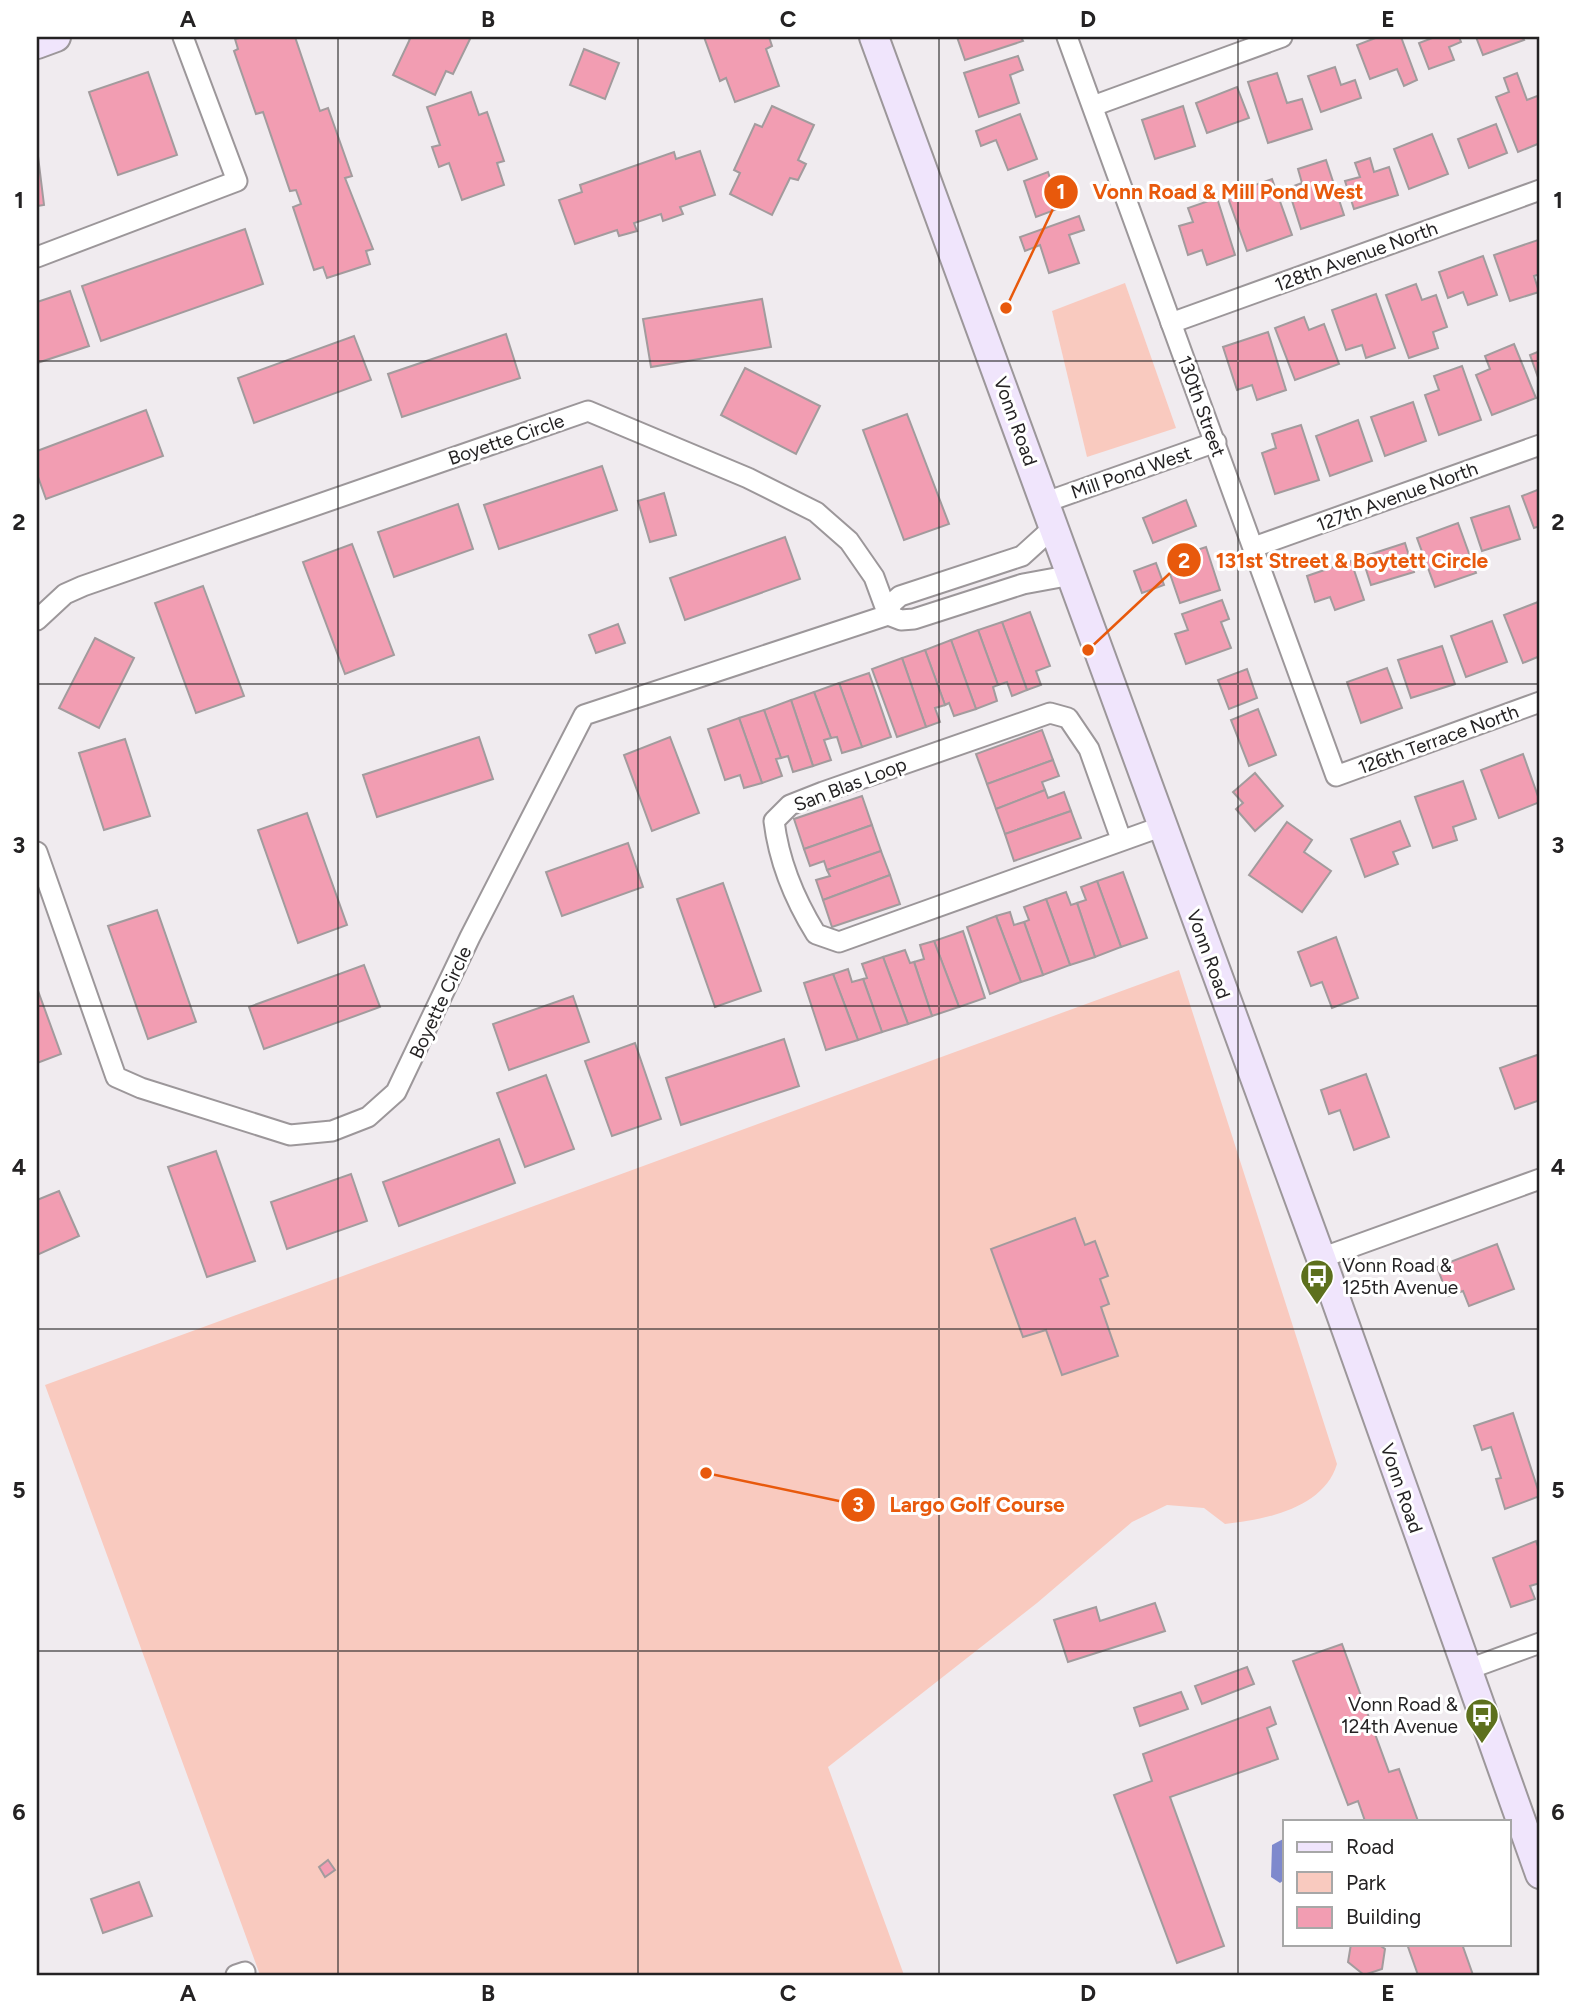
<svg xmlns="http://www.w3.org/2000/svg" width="1577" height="2012" viewBox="0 0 1577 2012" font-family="Figtree,sans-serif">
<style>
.green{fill:#f9cabf}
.water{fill:#7e89cd}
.building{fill:#f29db2;stroke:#a29b9d;stroke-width:2}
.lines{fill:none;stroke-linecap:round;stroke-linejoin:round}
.street-casing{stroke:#9c979a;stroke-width:23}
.secondary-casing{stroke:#9c979a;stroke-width:32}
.street{stroke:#fff;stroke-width:19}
.secondary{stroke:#f0e5fc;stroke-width:28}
.grid{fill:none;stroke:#242223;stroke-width:2;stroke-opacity:0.55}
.labels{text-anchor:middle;stroke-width:6;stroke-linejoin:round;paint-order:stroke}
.street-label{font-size:19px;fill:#242223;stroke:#fff}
.poi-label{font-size:19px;fill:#242223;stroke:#fff;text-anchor:start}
.leader{fill:none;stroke:#e8590c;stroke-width:2.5}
.callout-dot{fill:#e8590c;stroke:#fff;stroke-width:2.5}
.mark-label{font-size:21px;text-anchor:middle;font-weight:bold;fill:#fff}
.callout-label{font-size:21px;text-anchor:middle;font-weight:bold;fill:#e8590c;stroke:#fff;stroke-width:6;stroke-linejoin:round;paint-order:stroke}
.neatline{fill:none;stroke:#242223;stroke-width:2.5}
.grid-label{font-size:23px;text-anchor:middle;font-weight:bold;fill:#242223}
</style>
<rect width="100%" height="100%" fill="#f0ebef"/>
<!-- green -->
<g class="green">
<polygon points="1125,283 1176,428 1087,457 1052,311"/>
<path d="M1179,970L1337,1464C1324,1508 1265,1520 1225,1524L1204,1508L1167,1505L1132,1522L1037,1603L828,1767L904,1975H260L45,1385Z"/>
</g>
<!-- water -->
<polygon class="water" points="1285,1838 1285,1879 1280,1883 1271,1877 1272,1845"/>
<!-- building -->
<g class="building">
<polygon points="243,37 295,37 320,111 328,108 352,176 345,178 373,249 366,251 370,264 327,278 323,267 314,270 293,207 301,204 296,190 290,191 263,112 256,114 234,51 238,49 235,39"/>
<polygon points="406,37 471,37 453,74 446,71 435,95 393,75 410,39"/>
<polygon points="704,37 769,37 772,46 766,49 779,86 735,102 726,78 720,81"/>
<polygon points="957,37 1021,37 1023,41 965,60"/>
<polygon points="1378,37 1401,37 1417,80 1404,86 1397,69 1370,79 1357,45"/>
<polygon points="1435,37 1459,37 1461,42 1449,47 1454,60 1429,69 1419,43"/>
<polygon points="1476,37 1522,37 1524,40 1483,55"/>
<polygon points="584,49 619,63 605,99 570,85"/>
<polygon points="1018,56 1023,70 1010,75 1019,103 979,117 964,73"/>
<polygon points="1335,67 1341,85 1355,80 1361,98 1321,112 1308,76"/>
<polygon points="148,72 177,155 118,175 89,92"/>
<polygon points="1277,73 1287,103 1302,99 1312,129 1268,143 1248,82"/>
<polygon points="1517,73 1527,100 1540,95 1540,143 1518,152 1496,97 1509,92 1504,78"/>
<polygon points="1237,87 1249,118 1207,133 1196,103"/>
<polygon points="471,92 479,115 487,112 504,161 497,163 504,185 462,200 449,163 439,167 432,147 440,145 427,107"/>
<polygon points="772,106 814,125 798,160 806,164 798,180 790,178 772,215 730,194 740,173 734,170 755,124 762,127"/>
<polygon points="1183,106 1195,146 1155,159 1142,120"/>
<polygon points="1020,114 1037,159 1008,170 996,140 981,146 976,131"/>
<polygon points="1496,124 1507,153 1469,168 1458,139"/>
<polygon points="1432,134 1448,174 1409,189 1394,149"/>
<polygon points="37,148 44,205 37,206"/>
<polygon points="700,151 715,195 680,207 683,214 663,221 661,214 634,223 637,231 619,236 617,230 575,244 559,200 582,192 580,185 674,152 676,159"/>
<polygon points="1370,158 1374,172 1389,167 1398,195 1354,209 1345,181 1360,177 1355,163"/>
<polygon points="1326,160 1344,215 1301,229 1288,188 1302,183 1298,169"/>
<polygon points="1048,172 1060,208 1036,217 1024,181"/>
<polygon points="1272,179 1292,235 1247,251 1227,195"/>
<polygon points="1217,198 1235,255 1207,265 1202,250 1188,255 1179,226 1193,222 1188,208"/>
<polygon points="1079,216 1084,230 1069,235 1079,263 1049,273 1040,245 1025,251 1020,237"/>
<polygon points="245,229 263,284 101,341 82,286"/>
<polygon points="1538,240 1540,274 1534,276 1539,292 1510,301 1494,255"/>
<polygon points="1483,256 1497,295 1468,305 1463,292 1448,298 1439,272"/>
<polygon points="1416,284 1422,300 1436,295 1447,327 1433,332 1438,348 1409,358 1386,295"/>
<polygon points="70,291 89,346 37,363 37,302"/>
<polygon points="1376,294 1395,348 1366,358 1362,345 1346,350 1332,310"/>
<polygon points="762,299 771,347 651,367 643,319"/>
<polygon points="1304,317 1309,330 1324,324 1339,364 1295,380 1275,328"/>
<polygon points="1268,332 1286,390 1257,400 1252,385 1237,390 1223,347"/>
<polygon points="506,334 520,378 402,417 388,374"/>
<polygon points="354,336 371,380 254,423 238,378"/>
<polygon points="1514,344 1536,398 1492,415 1476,375 1490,369 1485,356"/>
<polygon points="1540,351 1540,383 1530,355"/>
<polygon points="1462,366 1481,420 1439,435 1425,395 1439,390 1434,376"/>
<polygon points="745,368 820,406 796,454 721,415"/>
<polygon points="1413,402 1426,441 1385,456 1371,417"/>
<polygon points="146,410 163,456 46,499 37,474 37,451"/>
<polygon points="907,414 949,524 904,540 863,430"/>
<polygon points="1358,420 1372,461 1330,476 1316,436"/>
<polygon points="1301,425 1319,480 1275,494 1262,453 1276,448 1272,434"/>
<polygon points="602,466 617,510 499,549 484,505"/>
<polygon points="1540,489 1540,526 1534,528 1522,496"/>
<polygon points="664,493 676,535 650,542 638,501"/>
<polygon points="1186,500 1196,526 1153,543 1143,518"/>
<polygon points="458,504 473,549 394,577 378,532"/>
<polygon points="1509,506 1520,539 1482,551 1471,518"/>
<polygon points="1458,523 1476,573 1435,587 1417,538"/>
<polygon points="785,537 800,579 685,620 670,578"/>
<polygon points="1405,543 1414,572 1371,585 1362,557"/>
<polygon points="352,544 394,655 345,674 303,562"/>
<polygon points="1206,547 1220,590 1180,603 1170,574 1184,570 1179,556"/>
<polygon points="1351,561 1364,600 1335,610 1330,597 1315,602 1307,576"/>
<polygon points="1156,563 1164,585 1142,593 1134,571"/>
<polygon points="203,586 244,696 196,713 155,603"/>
<polygon points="1222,600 1229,619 1221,622 1231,648 1186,664 1175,634 1188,630 1182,614"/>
<polygon points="1538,602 1540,656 1523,663 1504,615"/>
<polygon points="1030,612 1050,666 1036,671 1041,685 1027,690 1002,622"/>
<polygon points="1492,621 1507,662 1466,677 1451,636"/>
<polygon points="1002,622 1027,690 1012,696 1007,682 998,685 978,630"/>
<polygon points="618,624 625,643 596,653 589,635"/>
<polygon points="978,630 998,685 993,687 997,701 976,709 951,640"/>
<polygon points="95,638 134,658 99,728 59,708"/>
<polygon points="951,640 976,709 954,716 949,703 945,705 925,650"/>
<polygon points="1442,646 1455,684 1411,698 1398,660"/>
<polygon points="925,650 945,705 935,708 940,722 926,727 902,658"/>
<polygon points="902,658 926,727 897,737 872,669"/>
<polygon points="1387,668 1402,708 1361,723 1347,682"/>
<polygon points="1247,669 1257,698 1229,709 1218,680"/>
<polygon points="869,673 891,737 862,747 839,683"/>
<polygon points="839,683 862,747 842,753 837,737 831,738 814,692"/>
<polygon points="814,692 831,738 824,740 831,760 813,766 791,700"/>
<polygon points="791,700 813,766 793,772 788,756 781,758 764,710"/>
<polygon points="1258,709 1276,755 1249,766 1231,720"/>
<polygon points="764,710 781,758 776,759 782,776 762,783 739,718"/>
<polygon points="739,718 762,783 744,788 740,775 725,780 708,729"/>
<polygon points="1042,730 1053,760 987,784 976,754"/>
<polygon points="479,737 493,779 377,817 363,775"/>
<polygon points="670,737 699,813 652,831 624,755"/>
<polygon points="125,739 150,816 104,830 79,753"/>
<polygon points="1523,754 1540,802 1499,818 1481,770"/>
<polygon points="1053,760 1059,776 1042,782 1045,790 996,809 987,784"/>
<polygon points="1255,773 1283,806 1255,831 1236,809 1243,803 1233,792"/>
<polygon points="1463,781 1476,819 1453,827 1457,840 1433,848 1415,797"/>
<polygon points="1045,790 1048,798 1064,792 1071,811 1005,834 996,809"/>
<polygon points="862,796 872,825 804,849 794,819"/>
<polygon points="1071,811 1081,838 1014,861 1005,834"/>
<polygon points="307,813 347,925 298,943 258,830"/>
<polygon points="1400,821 1410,846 1393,852 1398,864 1365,877 1351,839"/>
<polygon points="1287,822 1312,840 1304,852 1331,871 1302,912 1249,875"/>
<polygon points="872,825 881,851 827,870 824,861 810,866 804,849"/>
<polygon points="628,843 643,887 562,916 546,872"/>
<polygon points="881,851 890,875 823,900 816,880 830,876 827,870"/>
<polygon points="1123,872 1147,938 1121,947 1097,881"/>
<polygon points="890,875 900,904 832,927 823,900"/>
<polygon points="1097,881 1121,947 1095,957 1077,903 1086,900 1081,887"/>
<polygon points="723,883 761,991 715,1007 677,899"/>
<polygon points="1066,892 1071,905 1077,903 1095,957 1070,965 1046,899"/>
<polygon points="1046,899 1070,965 1043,975 1024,922 1029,920 1024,907"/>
<polygon points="157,910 196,1022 148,1039 108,926"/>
<polygon points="1010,912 1014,925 1024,922 1043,975 1021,982 996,916"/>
<polygon points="996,916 1021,982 990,994 967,927"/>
<polygon points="963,931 985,998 959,1007 934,941"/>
<polygon points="1336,937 1358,998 1332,1008 1322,982 1311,986 1298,952"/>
<polygon points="934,941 959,1007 932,1016 914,962 924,959 920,945"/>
<polygon points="905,950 910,963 914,962 932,1016 908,1024 883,957"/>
<polygon points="883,957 908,1024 882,1032 863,979 867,978 862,964"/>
<polygon points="364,965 380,1007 264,1049 249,1007"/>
<polygon points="848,969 852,982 863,979 882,1032 858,1040 833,974"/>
<polygon points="833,974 858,1040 826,1050 804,983"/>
<polygon points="37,988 61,1054 37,1063"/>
<polygon points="573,996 589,1042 509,1070 493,1024"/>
<polygon points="784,1039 799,1086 681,1125 666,1078"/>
<polygon points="635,1043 661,1119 612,1136 585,1061"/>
<polygon points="1540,1054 1540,1100 1515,1109 1500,1068"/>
<polygon points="1366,1074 1389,1137 1354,1150 1340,1110 1329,1114 1321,1090"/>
<polygon points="546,1075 574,1149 525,1167 497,1093"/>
<polygon points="499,1139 515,1183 399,1226 383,1182"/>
<polygon points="216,1151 255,1261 207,1277 168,1167"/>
<polygon points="351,1174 367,1221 287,1249 271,1202"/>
<polygon points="59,1191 79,1236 37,1255 37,1200"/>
<polygon points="1075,1218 1085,1245 1095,1241 1108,1276 1100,1279 1109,1304 1101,1307 1118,1356 1062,1375 1046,1330 1023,1337 991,1249"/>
<polygon points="1497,1244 1514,1289 1469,1306 1463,1291 1448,1296 1437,1267"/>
<polygon points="1513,1413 1540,1496 1505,1509 1496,1479 1501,1478 1491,1447 1482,1450 1474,1426"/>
<polygon points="1536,1541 1540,1552 1540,1583 1530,1586 1535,1599 1511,1607 1493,1558"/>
<polygon points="1155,1603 1165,1631 1068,1662 1054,1620 1096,1607 1100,1621"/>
<polygon points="1342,1644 1389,1772 1399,1769 1418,1821 1365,1821 1358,1801 1348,1805 1293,1661"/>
<polygon points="1247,1667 1254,1684 1202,1704 1195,1686"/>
<polygon points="1181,1692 1188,1709 1140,1726 1134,1708"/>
<polygon points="1270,1707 1276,1724 1267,1728 1278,1759 1170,1797 1224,1946 1177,1963 1114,1795 1152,1781 1143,1754"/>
<polygon points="328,1860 335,1870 325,1877 319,1867"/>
<polygon points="139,1882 152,1916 103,1933 91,1899"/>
<polygon points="1351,1944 1378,1944 1385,1949 1382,1969 1364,1975 1348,1962"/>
<polygon points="1407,1944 1462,1944 1473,1975 1418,1975"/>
</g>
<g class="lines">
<!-- street casing -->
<g class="street-casing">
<g id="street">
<polyline points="1067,37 1336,776 1540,702"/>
<polyline points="1093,106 1282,37"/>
<polyline points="37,257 237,181 183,37"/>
<polyline points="1171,323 1540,190"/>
<polyline points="1046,502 1216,442"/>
<polyline points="1055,526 1022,556 900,596 892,603 888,615 901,620 914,619 1023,584 1072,575"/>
<polyline points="1254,547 1540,445"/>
<polyline points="37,620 65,594 83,586 588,411 748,478 816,512 849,541 874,577 888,615 584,715 470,937 396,1092 368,1117 332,1131 290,1135 141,1088 116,1077 37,852"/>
<path d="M1121,839L1089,749L1068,718L1050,713L823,792L790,805L774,821C779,862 795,900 816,934L839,942L1163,826"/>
<polyline points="1321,1258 1540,1179"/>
<polyline points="1466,1670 1540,1643"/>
<polyline points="236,1975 245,1972"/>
</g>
</g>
<!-- secondary casing -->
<g class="secondary-casing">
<g id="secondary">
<polyline points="874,37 1321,1258 1540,1874"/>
<polyline points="37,44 56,37"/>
</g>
</g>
<!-- street -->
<use href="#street" class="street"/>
<!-- secondary -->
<use href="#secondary" class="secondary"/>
</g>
<!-- grid -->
<path class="grid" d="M338,37V1975M638,37V1975M939,37V1975M1238,37V1975M37,361H1540M37,684H1540M37,1006H1540M37,1329H1540M37,1651H1540"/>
<!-- icons -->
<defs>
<g id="bus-pin" transform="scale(1.75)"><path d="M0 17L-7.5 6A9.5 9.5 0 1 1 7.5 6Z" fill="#5d701d" stroke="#fff"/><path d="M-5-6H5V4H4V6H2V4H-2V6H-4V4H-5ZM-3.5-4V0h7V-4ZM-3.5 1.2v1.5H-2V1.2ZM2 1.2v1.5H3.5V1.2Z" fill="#fff"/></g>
</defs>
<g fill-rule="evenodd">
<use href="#bus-pin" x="1317" y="1276"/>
<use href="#bus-pin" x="1482" y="1715"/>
</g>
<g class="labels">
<!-- street labels -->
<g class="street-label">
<text transform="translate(1356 256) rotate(-20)" y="7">128th Avenue North</text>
<text transform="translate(1202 406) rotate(70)" y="7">130th Street</text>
<text transform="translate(1016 421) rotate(70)" y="7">Vonn Road</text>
<text transform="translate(506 439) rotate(-19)" y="7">Boyette Circle</text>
<text transform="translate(1131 472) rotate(-19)" y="7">Mill Pond West</text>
<text transform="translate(1397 496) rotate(-20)" y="7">127th Avenue North</text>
<text transform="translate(1438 739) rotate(-20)" y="7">126th Terrace North</text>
<text transform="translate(850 784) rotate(-21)" y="7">San Blas Loop</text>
<text transform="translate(1209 954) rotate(70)" y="7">Vonn Road</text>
<text transform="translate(440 1002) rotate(-65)" y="7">Boyette Circle</text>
<text transform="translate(1402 1488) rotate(71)" y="7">Vonn Road</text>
</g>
<!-- poi labels -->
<g class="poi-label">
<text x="1342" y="1272">Vonn Road &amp;<tspan x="1342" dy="22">125th Avenue</tspan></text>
<text x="1458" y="1711" text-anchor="end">Vonn Road &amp;<tspan x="1458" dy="22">124th Avenue</tspan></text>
</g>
</g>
<!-- callouts -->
<path class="leader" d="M1006 308L1061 192M1088 650L1184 560M706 1473L858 1505"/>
<g class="callout-dot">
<circle cx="1006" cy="308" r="7"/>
<circle cx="1088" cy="650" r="7"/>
<circle cx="706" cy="1473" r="7"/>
<circle cx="1061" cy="192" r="18"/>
<circle cx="1184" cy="560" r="18"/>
<circle cx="858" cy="1505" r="18"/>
</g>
<g class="mark-label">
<text x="1061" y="199">1</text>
<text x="1184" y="568">2</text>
<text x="858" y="1512">3</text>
</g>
<g class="callout-label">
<text x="1228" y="199">Vonn Road &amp; Mill Pond West</text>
<text x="1352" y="568">131st Street &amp; Boytett Circle</text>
<text x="977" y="1512">Largo Golf Course</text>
</g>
<!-- border -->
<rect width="1577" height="2012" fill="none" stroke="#ffffff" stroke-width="77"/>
<!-- legend -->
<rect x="1283" y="1820" width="228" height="126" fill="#ffffff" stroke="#a7a7a7" stroke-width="2"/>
<rect x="1297" y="1842" width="35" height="10" fill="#f0e5fc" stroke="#a7a7a7" stroke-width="2"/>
<text x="1346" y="1854" font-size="21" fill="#242223">Road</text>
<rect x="1297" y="1872" width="35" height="21" fill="#f9cabf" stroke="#a7a7a7" stroke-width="2"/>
<text x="1346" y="1890" font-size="21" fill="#242223">Park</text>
<rect x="1297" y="1907" width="35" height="21" fill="#f29db2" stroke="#a7a7a7" stroke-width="2"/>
<text x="1346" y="1924" font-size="21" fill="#242223">Building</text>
<rect x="38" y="38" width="1500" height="1936" class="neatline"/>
<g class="grid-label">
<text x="188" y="27">A</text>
<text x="488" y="27">B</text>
<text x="788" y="27">C</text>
<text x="1088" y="27">D</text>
<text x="1388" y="27">E</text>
<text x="19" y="208">1</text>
<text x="1558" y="208">1</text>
<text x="19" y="530">2</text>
<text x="1558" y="530">2</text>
<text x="19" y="853">3</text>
<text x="1558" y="853">3</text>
<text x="19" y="1175">4</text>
<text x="1558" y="1175">4</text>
<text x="19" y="1498">5</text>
<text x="1558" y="1498">5</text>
<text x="19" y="1820">6</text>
<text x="1558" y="1820">6</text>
<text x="188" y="2001">A</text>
<text x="488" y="2001">B</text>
<text x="788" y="2001">C</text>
<text x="1088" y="2001">D</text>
<text x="1388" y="2001">E</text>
</g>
</svg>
